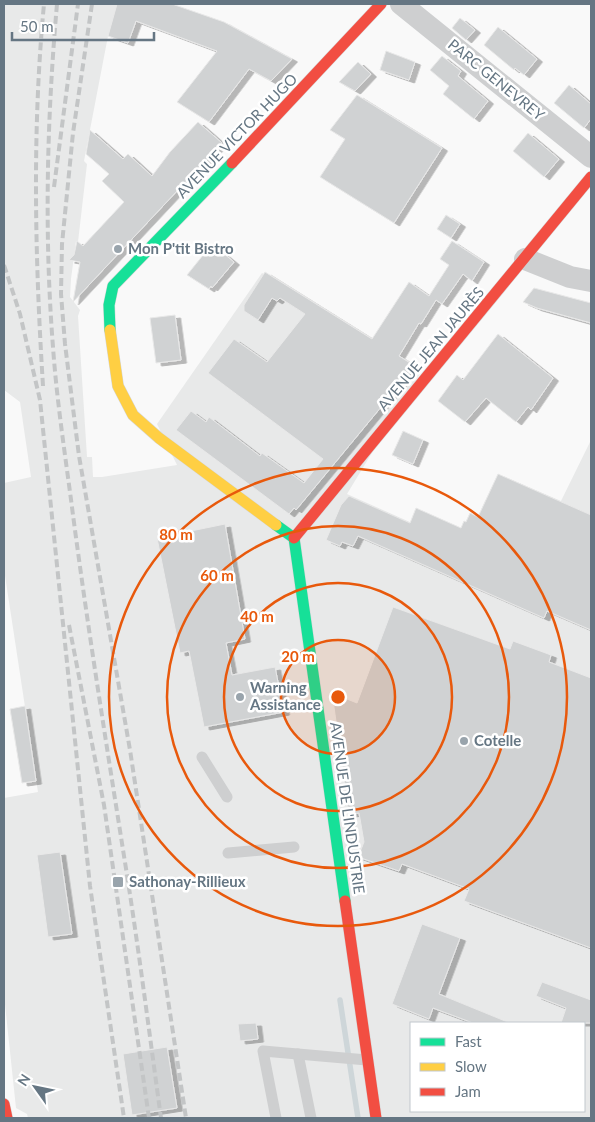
<svg xmlns="http://www.w3.org/2000/svg" width="595" height="1122" viewBox="0 0 595 1122" font-family="Lato,sans-serif">
<style>
.built{fill:#e8e9e9;fill-rule:evenodd}
.lines{fill:none;stroke-linecap:round;stroke-linejoin:round}
.stream{stroke:#ced6d9;stroke-width:5.5}
.building{fill:#d0d2d3;stroke:#e8e8e8;filter:url(#shadow)}
.fast-casing{stroke:#d5d6d7;stroke-width:12}
.slow-casing{stroke:#d5d6d7;stroke-width:12}
.jam-casing{stroke:#d5d6d7;stroke-width:12}
.lane{stroke:#cecfd0;stroke-width:11}
.street{stroke:#cecfd0;stroke-width:22}
.fast{stroke:#16e098;stroke-width:11}
.slow{stroke:#ffcf43;stroke-width:11}
.jam{stroke:#f24e42;stroke-width:11}
.rail{stroke:#c3c5c6;stroke-width:4;stroke-dasharray:8 4;stroke-linecap:butt}
.ring{fill:none;stroke:#e8590c;stroke-width:2.5}
.poi-dot{fill:#99a4ac;stroke:#fff;stroke-width:2}
.labels{text-anchor:middle;stroke-width:5;stroke-linejoin:round;paint-order:stroke}
.street-label{font-size:15px;fill:#657683;stroke:#fff}
.poi-label{font-size:15px;font-weight:bold;fill:#657683;stroke:#fff;text-anchor:start}
.centre{fill:#e8590c;stroke:#fff;stroke-width:2.5}
.ring-label{font-size:15px;text-anchor:middle;font-weight:bold;fill:#e8590c;stroke:#fff;stroke-width:5;stroke-linejoin:round;paint-order:stroke}
</style>
<defs>
<filter id="shadow"><feDropShadow dx="5.5" dy="3" stdDeviation="0" flood-color="#0004"/></filter>
</defs>
<rect width="100%" height="100%" fill="#f9f9f9"/>
<!-- built -->
<path class="built" d="M4,4H117L108,36L84,161L87,164L78,242L76,241L71,279L70,297L80,310L78,316L87,457H92L93,477H102L177,465L157,424L262,273L421,372L347,494L448,539L453,545L464,521H466L470,513L478,516L498,474L561,501L591,440V1118H28L27,1114L16,1108L4,995V798L38,792L4,569V483L31,477L20,402L4,390ZM411,1023H584V1111H411Z"/>
<g class="lines">
<!-- stream -->
<polyline class="stream" points="340,1000 358,1118"/>
</g>
<!-- building -->
<g class="building">
<polygon points="117,4 172,4 224,22 292,59 271,81 249,69 209,122 177,102 217,51 136,21 128,43 108,36"/>
<polygon points="460,18 475,30 466,40 452,28"/>
<polygon points="498,27 537,59 524,75 515,68 514,70 484,45"/>
<polygon points="386,51 415,62 409,80 380,70"/>
<polygon points="442,56 461,71 458,76 488,101 474,119 443,94 449,86 430,70"/>
<polygon points="358,62 371,74 355,91 339,82"/>
<polygon points="569,85 591,104 591,119 584,128 554,103"/>
<polygon points="357,95 442,148 394,223 320,177 345,139 330,130"/>
<polygon points="198,122 222,143 73,302 80,262 69,260 74,255 77,241 83,246 124,202 102,181 109,174 86,154 90,130 123,159 128,154 152,176 170,152"/>
<polygon points="528,133 559,159 544,177 513,151"/>
<polygon points="446,215 460,224 451,238 437,229"/>
<polygon points="452,241 484,262 472,281 463,274 442,304 436,300 421,324 419,323 399,356 415,366 296,510 294,508 289,514 176,430 191,411 206,422 209,417 260,456 262,453 304,483 323,459 208,373 234,339 267,362 305,314 280,298 277,301 272,298 258,320 244,311 244,305 265,272 372,339 409,282 429,296 449,265 440,259"/>
<polygon points="212,244 234,262 212,288 211,286 209,289 187,275"/>
<polygon points="534,288 591,303 591,323 537,308 523,302"/>
<polygon points="175,315 181,360 156,363 150,318"/>
<polygon points="498,334 553,378 531,410 528,407 516,422 486,398 465,422 438,401 457,375 463,380"/>
<polygon points="403,431 423,440 413,464 392,455"/>
<polygon points="498,474 591,515 591,630 547,611 544,618 358,536 353,546 342,542 340,546 326,540 341,505 349,496 410,523 416,508 461,528 464,521 466,522 470,513 478,517"/>
<polygon points="225,524 245,639 226,643 232,675 275,667 284,712 204,727 189,651 180,653 157,538"/>
<polygon points="393,607 510,649 513,641 551,655 549,662 591,678 591,948 464,901 469,889 402,864 399,871 358,857 364,842 359,813 349,814 332,693 357,703"/>
<polygon points="25,706 36,781 22,783 10,709"/>
<polygon points="60,852 72,934 48,937 37,855"/>
<polygon points="422,924 460,938 439,994 510,1023 473,1023 433,1008 429,1019 392,1004"/>
<polygon points="542,982 591,1000 591,1023 561,1023 566,1008 536,996"/>
<polygon points="256,1023 258,1039 240,1041 238,1024"/>
<polygon points="167,1047 177,1108 132,1115 123,1054"/>
</g>
<g class="lines">
<!-- fast casing -->
<g class="fast-casing">
<g id="fast">
<polyline points="110,330 109,305 113,286 232,163"/>
<polyline points="276,525 294,538 345,901"/>
</g>
</g>
<!-- slow casing -->
<g class="slow-casing">
<polyline id="slow" points="110,330 118,386 133,415 159,438 276,525"/>
</g>
<!-- jam casing -->
<g class="jam-casing">
<g id="jam">
<polyline points="232,163 381,4"/>
<polyline points="294,538 591,177"/>
<polyline points="345,901 376,1118"/>
<polyline points="4,1104 7,1118"/>
</g>
</g>
<!-- lane -->
<g class="lane">
<polyline points="202,757 227,797"/>
<polyline points="228,853 294,847"/>
<polyline points="298,1054 311,1118"/>
<polyline points="276,1118 263,1051 367,1060"/>
</g>
<!-- street -->
<g class="street">
<polyline points="401,4 591,157"/>
<polyline points="525,259 570,277 591,281"/>
</g>
<!-- fast -->
<use href="#fast" class="fast"/>
<!-- slow -->
<use href="#slow" class="slow"/>
<!-- jam -->
<use href="#jam" class="jam"/>
<!-- rail -->
<g class="rail">
<path d="M57,4C47,118 44,233 53,347C57,404 66,460 73,515C88,629 106,742 124,856C138,943 149,1031 161,1118"/>
<polyline points="92,4 73,133 62,244 61,294 65,344 79,456 130,750 186,1118"/>
<polyline points="54,187 78,4"/>
<polyline points="4,265 20,314 40,400 90,886 124,1118"/>
<path d="M43,386C35,258 32,131 44,4"/>
<polyline points="69,625 104,805 149,1118"/>
</g>
</g>
<!-- distance rings -->
<circle cx="338" cy="697" r="57" fill="#e8590c" fill-opacity=".12"/>
<g class="ring">
<circle cx="338" cy="697" r="57"/>
<circle cx="338" cy="697" r="114"/>
<circle cx="338" cy="697" r="171"/>
<circle cx="338" cy="697" r="229"/>
</g>
<!-- markers -->
<g class="poi-dot">
<circle cx="118" cy="249" r="5"/>
<circle cx="240" cy="697" r="5"/>
<circle cx="464" cy="741" r="5"/>
<rect x="112" y="876" width="12" height="12" rx="2.5"/>
</g>
<g class="labels">
<!-- street labels -->
<g class="street-label">
<text transform="translate(496 80) rotate(39)" y="5">PARC GENEVREY</text>
<text transform="translate(237 136) rotate(-46)" y="5">AVENUE VICTOR HUGO</text>
<text transform="translate(431 349) rotate(-50)" y="5">AVENUE JEAN JAURÈS</text>
<text transform="translate(347 808) rotate(82)" y="5">AVENUE DE L'INDUSTRIE</text>
</g>
<!-- poi labels -->
<g class="poi-label">
<text x="128" y="254">Mon P'tit Bistro</text>
<text x="250" y="693">Warning<tspan x="250" dy="17">Assistance</tspan></text>
<text x="474" y="746">Cotelle</text>
<text x="129" y="887">Sathonay-Rillieux</text>
</g>
</g>
<circle cx="338" cy="697" r="8" class="centre"/>
<g class="ring-label">
<text x="176" y="540">80 m</text>
<text x="217" y="581">60 m</text>
<text x="257" y="622">40 m</text>
<text x="298" y="662">20 m</text>
</g>
<!-- border -->
<rect width="595" height="1122" fill="none" stroke="#657683" stroke-width="10"/>
<!-- legend -->
<rect x="410" y="1022" width="175" height="90" fill="#ffffff" stroke="#c1c8cd"/>
<rect x="420" y="1038" width="25" height="8" fill="#16e098" stroke="#c1c8cd"/>
<text x="455" y="1047" font-size="15" fill="#657683">Fast</text>
<rect x="420" y="1063" width="25" height="8" fill="#ffcf43" stroke="#c1c8cd"/>
<text x="455" y="1072" font-size="15" fill="#657683">Slow</text>
<rect x="420" y="1088" width="25" height="8" fill="#f24e42" stroke="#c1c8cd"/>
<text x="455" y="1097" font-size="15" fill="#657683">Jam</text>
<!-- north arrow -->
<g transform="translate(35 1087) rotate(303)" stroke="#ffffff" stroke-width="4" paint-order="stroke">
<path d="M0-4L9 19L0 12L-9 19Z" fill="#657683"/>
<text y="-8" font-size="14" font-weight="bold" text-anchor="middle" fill="#657683">N</text>
</g>
<!-- scale -->
<path d="M12 32v8h142v-8" fill="none" stroke="#657683" stroke-width="2.5"/>
<text x="20" y="32" font-size="15" fill="#657683" stroke="#ffffff" stroke-width="4" paint-order="stroke">50 m</text>
</svg>
